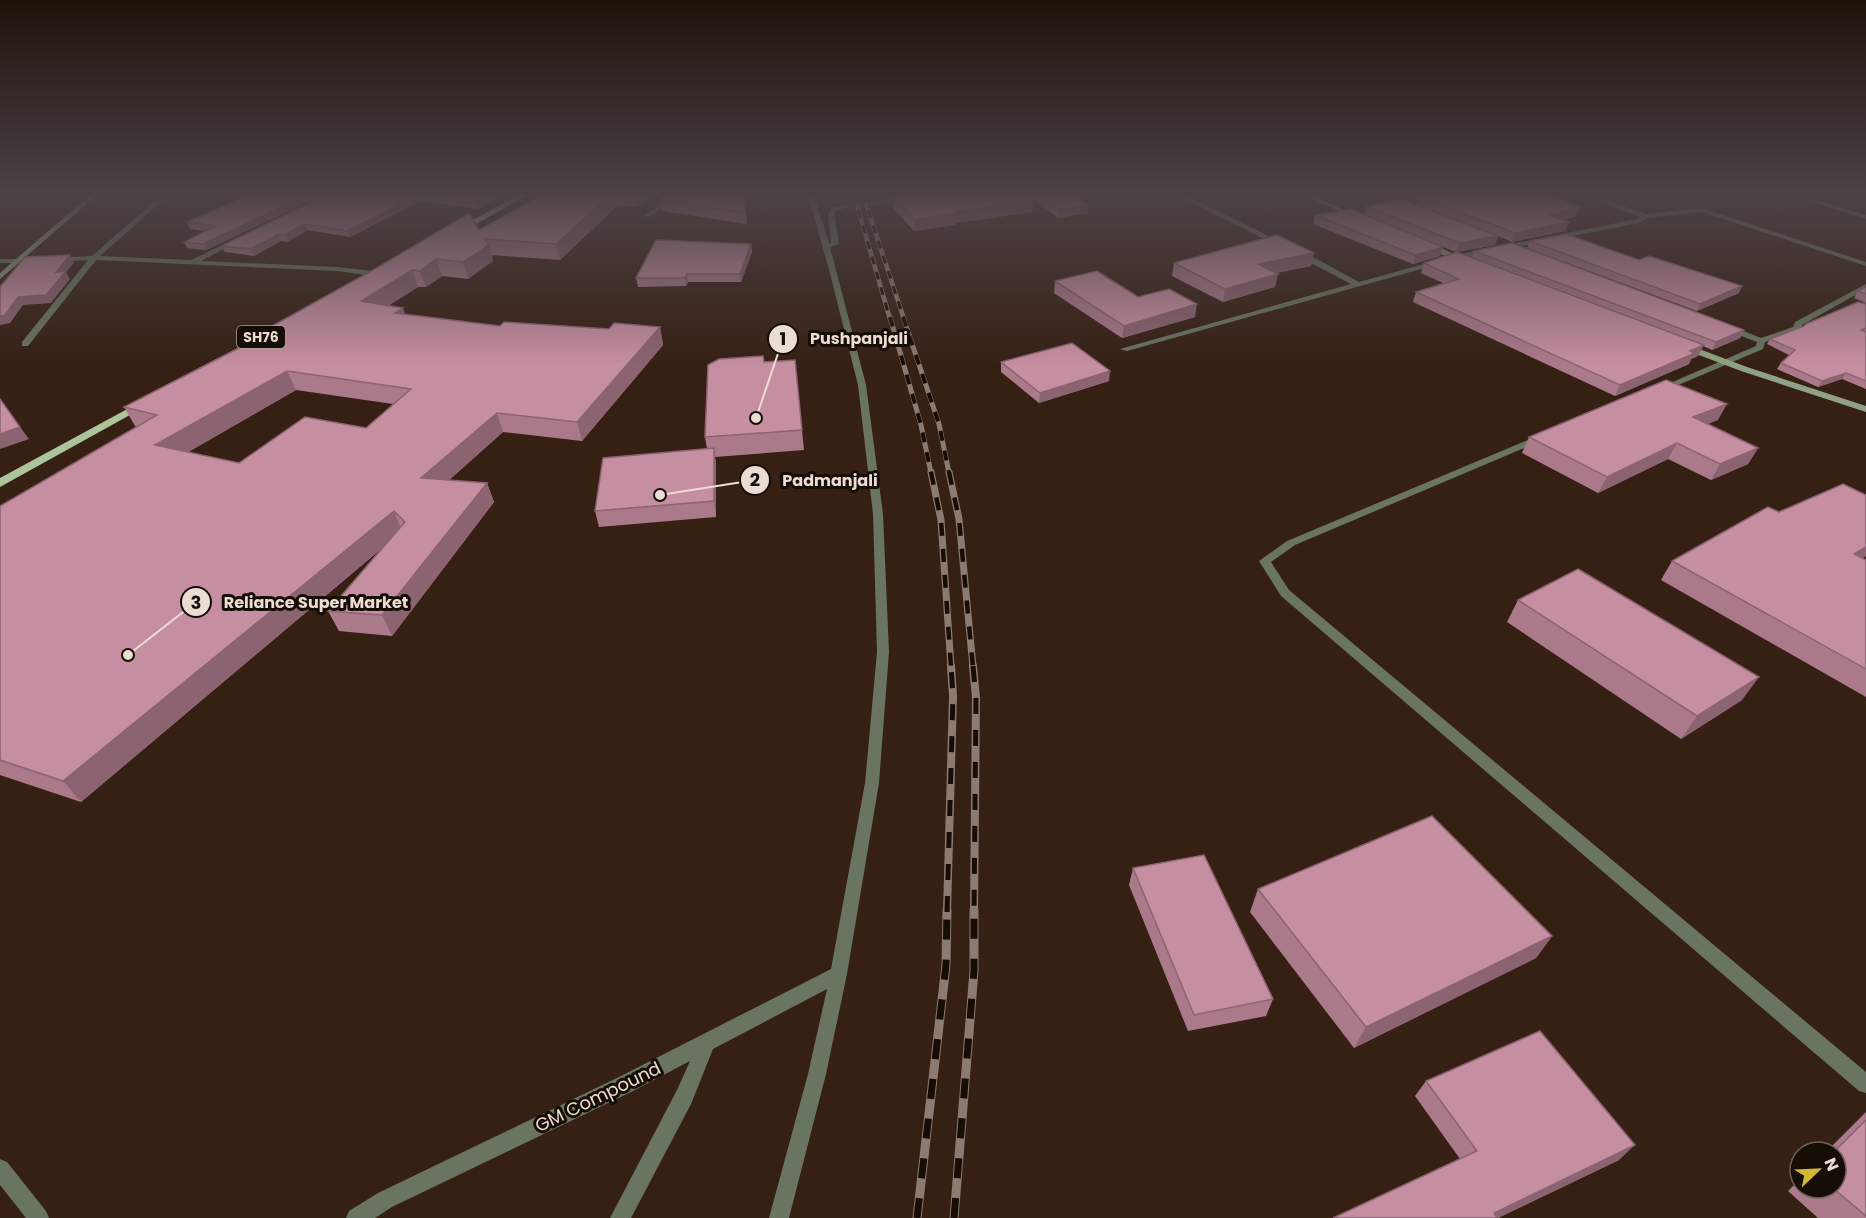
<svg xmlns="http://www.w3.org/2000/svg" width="1866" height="1218" viewBox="0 0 1866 1218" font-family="Poppins,sans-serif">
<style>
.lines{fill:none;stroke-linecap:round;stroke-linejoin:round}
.street-tunnel{stroke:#513c31;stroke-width:8;stroke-dasharray:8 4;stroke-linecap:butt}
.lane{fill:#697561;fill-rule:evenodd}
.street{fill:#697561;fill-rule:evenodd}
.secondary{fill:#8fa182;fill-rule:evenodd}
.primary{fill:#acc49b;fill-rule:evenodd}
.rail-far4-casing{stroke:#8d7a70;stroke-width:4.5}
.rail-far3-casing{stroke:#8d7a70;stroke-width:5}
.rail-far2-casing{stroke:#8d7a70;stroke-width:7}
.rail-far1-casing{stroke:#8d7a70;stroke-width:8}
.rail-casing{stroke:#8d7a70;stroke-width:9}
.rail-far4{stroke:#170d07;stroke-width:3;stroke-dasharray:8;stroke-linecap:butt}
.rail-far3{stroke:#170d07;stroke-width:4;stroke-dasharray:10;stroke-linecap:butt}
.rail-far2{stroke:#170d07;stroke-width:4.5;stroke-dasharray:13;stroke-linecap:butt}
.rail-far1{stroke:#170d07;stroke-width:5;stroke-dasharray:16;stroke-linecap:butt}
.rail{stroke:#170d07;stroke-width:7;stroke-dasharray:20;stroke-linecap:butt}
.wall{fill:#aa7a8a;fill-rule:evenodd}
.shaded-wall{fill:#8b6371}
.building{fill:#c68ea1;stroke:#8b6371;stroke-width:1.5;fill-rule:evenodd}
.labels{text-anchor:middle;stroke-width:6;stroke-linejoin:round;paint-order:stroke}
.shield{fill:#170d07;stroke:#ab9e96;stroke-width:1.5}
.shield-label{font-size:14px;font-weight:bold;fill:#ebdcd4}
.near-street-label{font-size:18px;fill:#ebdcd4;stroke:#170d07}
.leader{fill:none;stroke:#ebdcd4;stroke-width:2}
.callout-dot{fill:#ebdcd4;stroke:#170d07;stroke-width:2}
.mark-label{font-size:18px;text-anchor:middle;font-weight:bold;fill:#111}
.callout-label{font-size:16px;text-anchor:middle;font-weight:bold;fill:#ebdcd4;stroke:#170d07;stroke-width:6;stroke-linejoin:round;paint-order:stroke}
</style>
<rect width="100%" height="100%" fill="#362014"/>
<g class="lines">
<!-- street-tunnel -->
<polyline class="street-tunnel" points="846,204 877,202"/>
<!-- lane -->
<polygon class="lane" points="676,195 683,195 649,217 644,216"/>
<!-- street -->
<g class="street">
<polygon points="162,195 169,195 100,256 191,260 237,238 239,239 239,241 201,261 337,267 372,271 378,277 374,279 367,275 337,271 96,260 28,346 22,346 22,342 88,260 55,262 52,262 52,258 92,256"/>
<polygon points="808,195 814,195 829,243 831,243 828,213 833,207 847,205 850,207 837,210 834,213 839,244 830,247 866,385 883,514 889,652 879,783 847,974 826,1074 789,1218 769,1218 808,1074 827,989 713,1049 691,1104 631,1218 610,1218 677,1090 690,1061 633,1091 392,1207 375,1218 346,1218 349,1211 378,1193 619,1077 831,969 865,783 877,652 873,514 858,385 831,277"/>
<polygon points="884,195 890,195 889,201 870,206 870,204 884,199"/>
<polygon points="1177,195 1185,195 1285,244 1278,246"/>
<polygon points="1373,195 1381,195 1409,208 1404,209"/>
<polygon points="1584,195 1593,195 1646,214 1702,208 1866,262 1866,266 1702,212 1647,218 1639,223 1457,259 1127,351 1120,349 1351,284 1296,255 1296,251 1302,251 1359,282 1456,255 1637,219 1640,217"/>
<polygon points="1792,195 1801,195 1866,215 1866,219"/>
<polygon points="0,259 29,259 33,261 29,263 0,263"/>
<polygon points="1866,284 1866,289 1802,325 1800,330 1765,342 1763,349 1662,392 1659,393 1654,390 1756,346 1757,342 1725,330 1725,326 1731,326 1761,338 1793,327 1795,322"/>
<polygon points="1540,435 1545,438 1543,440 1295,545 1271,562 1289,590 1866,1072 1866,1093 1859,1091 1281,596 1259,561 1287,541"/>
<polygon points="0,1159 7,1162 46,1211 49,1218 26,1218 0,1185"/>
</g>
<!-- secondary -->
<g class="secondary">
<polygon points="90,195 97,195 0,279 0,273"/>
<polygon points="1303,195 1311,195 1360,217 1355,218"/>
<polygon points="1423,243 1429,243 1470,261 1463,263 1423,247"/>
<polygon points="1686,344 1747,367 1866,406 1866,412 1741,371 1683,349 1682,347"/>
</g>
<!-- primary -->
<g class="primary">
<polygon points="518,195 528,195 460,233 453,231"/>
<polygon points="144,400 150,403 148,405 0,487 0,478"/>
</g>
<!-- rail-far4 casing -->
<g class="rail-far4-casing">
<g id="rail-far4">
<polyline points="854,195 890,319"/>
<polyline points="863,195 904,319"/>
</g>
</g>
<!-- rail-far3 casing -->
<g class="rail-far3-casing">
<g id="rail-far3">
<polyline points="890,317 921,425 931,473"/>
<polyline points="903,317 939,424 949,473"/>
</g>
</g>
<!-- rail-far2 casing -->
<g class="rail-far2-casing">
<g id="rail-far2">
<polyline points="931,472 941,520 951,667"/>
<polyline points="949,472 959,519 973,667"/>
</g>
</g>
<!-- rail-far1 casing -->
<g class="rail-far1-casing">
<g id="rail-far1">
<polyline points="973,666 976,698 974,912"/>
<polyline points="947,912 953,696 951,666"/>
</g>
</g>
<!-- rail casing -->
<g class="rail-casing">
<g id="rail">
<polyline points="917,1218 946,965 947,910"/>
<polyline points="954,1218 974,971 974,910"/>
</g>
</g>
<!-- rail-far4 -->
<use href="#rail-far4" class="rail-far4"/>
<!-- rail-far3 -->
<use href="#rail-far3" class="rail-far3"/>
<!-- rail-far2 -->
<use href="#rail-far2" class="rail-far2"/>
<!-- rail-far1 -->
<use href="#rail-far1" class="rail-far1"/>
<!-- rail -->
<use href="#rail" class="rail"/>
</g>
<!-- wall -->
<g class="wall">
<polygon points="229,195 323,195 206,250 187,248 184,242 206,231 190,229 187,222 245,197"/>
<polygon points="326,195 500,195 478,209 420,201 350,237 307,230 287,242 281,241 254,256 225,252 221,246"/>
<path d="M542,195H659L636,207L618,205L560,260L492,255L493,261L468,279L442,276L426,287H418L388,306L405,314L500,326L609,329L660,327L663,345L582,441L503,432L449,480L487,483L494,502L392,636L339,631L328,611L380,550L81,802L0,775V506L138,427L135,426L124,407L241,346L240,344L479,230ZM296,390L393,404L366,428L239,463L188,452Z"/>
<polygon points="1032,195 1074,195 1088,213 1058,218 1032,198"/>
<polygon points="1405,195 1546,195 1545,195 1580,207 1576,216 1562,220 1569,222 1565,231 1512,242 1498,236 1495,245 1456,252 1397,228 1443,247 1440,256 1413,264 1313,224 1315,215 1364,214 1366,206 1416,205 1417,200"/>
<polygon points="892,196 1033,200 1032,212 956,223 956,225 914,231 893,208"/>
<polygon points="660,200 746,213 747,224 662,211"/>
<polygon points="1567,235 1639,260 1739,293 1697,311 1527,248 1530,241"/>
<polygon points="751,244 752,252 741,282 688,282 686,286 638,287 636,278"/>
<polygon points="1474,251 1744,330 1740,338 1712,350 1703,346 1698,356 1691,359 1689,364 1615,396 1413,302 1416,292 1443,283 1421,273 1424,263 1472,257"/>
<polygon points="1314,253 1311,266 1276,273 1275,287 1223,302 1172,276 1174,263"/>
<polygon points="1055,281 1138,297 1195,317 1122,338 1054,293"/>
<polygon points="1866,287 1866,303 1854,298 1858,291"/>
<polygon points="1866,304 1866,389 1842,379 1818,387 1777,369 1781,363 1789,355 1767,344 1770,339"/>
<polygon points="795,360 804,450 715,457 716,464 716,517 599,527 595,511 707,449 705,437 764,362"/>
<polygon points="1001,362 1109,381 1039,403 1001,372"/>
<polygon points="1718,420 1707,424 1758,448 1748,464 1711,480 1668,459 1598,493 1522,453 1529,437"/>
<polygon points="1866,495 1866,556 1863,558 1866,560 1866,697 1661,580 1672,561 1779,512"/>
<polygon points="1518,600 1742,700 1681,739 1507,622"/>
<polygon points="1133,868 1273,999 1266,1016 1188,1031 1129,885"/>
<polygon points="1258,889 1552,936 1536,958 1354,1048 1250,912"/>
<polygon points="1426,1081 1619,1160 1498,1218 1333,1218 1460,1159 1415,1096"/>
<polygon points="1866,1112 1866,1218 1818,1218 1788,1191 1800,1179 1800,1188 1836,1188 1836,1152 1826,1152"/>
</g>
<!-- shaded-wall -->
<g class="shaded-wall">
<polygon points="307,195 323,195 206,250 203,244"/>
<polygon points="418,195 420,201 350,237 347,231"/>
<polygon points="488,195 500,195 478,209 476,203"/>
<polygon points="610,195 616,195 618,205 560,260 556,244"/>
<polygon points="634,195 659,195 636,207"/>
<polygon points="1033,200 1032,212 956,223 956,225 914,231 914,219 954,212"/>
<polygon points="1088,205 1088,213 1058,218 1059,209"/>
<polygon points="1580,207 1576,216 1546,224 1550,215"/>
<polygon points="1569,222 1565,231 1512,242 1516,233"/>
<polygon points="304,224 307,230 287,242 285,235"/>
<polygon points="278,235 281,241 254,256 251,249"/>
<polygon points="1498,236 1495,245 1456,252 1459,243"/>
<polygon points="751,244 752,252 741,282 740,274"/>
<polygon points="489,245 493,261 468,279 463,262"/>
<polygon points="1443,247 1440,256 1413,264 1415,255"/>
<polygon points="1314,253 1311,266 1255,277 1258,264"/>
<polygon points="70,255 74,263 66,272 70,279 51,303 23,305 10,323 0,325 0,316 18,297 56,272"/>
<polygon points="436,259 442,276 426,287 420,271"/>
<polygon points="412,270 418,287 368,318 361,301"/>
<polygon points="687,274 688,282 686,286 685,278"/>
<polygon points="1278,274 1275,287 1223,302 1225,289"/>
<polygon points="1742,286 1739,293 1697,311 1700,304"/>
<polygon points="1197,304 1195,317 1122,338 1124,326"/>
<polygon points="403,308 409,326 395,313"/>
<polygon points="660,327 663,345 582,441 577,422"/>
<polygon points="1744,330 1740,338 1712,350 1716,342"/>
<polygon points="1704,345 1698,356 1691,359 1689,364 1615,396 1620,385"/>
<polygon points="287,371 296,390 166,465 155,445"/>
<polygon points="1110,371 1109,381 1039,403 1040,393"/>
<polygon points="1846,373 1842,379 1818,387 1822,381"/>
<polygon points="1727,404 1718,420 1684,433 1693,417"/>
<polygon points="497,413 503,432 429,498 421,478"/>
<polygon points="20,427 29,439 0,449 0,434"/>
<polygon points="1677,443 1668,459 1598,493 1607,477"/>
<polygon points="714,448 716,464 716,517 714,501"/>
<polygon points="1758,448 1748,464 1711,480 1720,464"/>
<polygon points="487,483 494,502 392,636 382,615"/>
<polygon points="394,511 402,531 81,802 63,781"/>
<polygon points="1866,547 1866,556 1840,573 1854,554"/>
<polygon points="1759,677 1742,700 1681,739 1697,716"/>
<polygon points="1552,936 1536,958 1354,1048 1366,1027"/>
<polygon points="1635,1145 1619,1160 1498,1218 1489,1218 1494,1213"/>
</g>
<!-- building -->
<g class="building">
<polygon points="249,195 307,195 203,244 184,242 216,226 187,222"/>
<polygon points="326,195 488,195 476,203 418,195 347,231 304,224 285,235 278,235 251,249 221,246"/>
<path d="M542,195H610L556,244L485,239L489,245L463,262L436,259L420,271L412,270L361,301L403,308L395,313L500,326L504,322L609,329L614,323L660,327L577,422L497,413L421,478L487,483L382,615L328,611L405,522L394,511L63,781L0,760V506L157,415L124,407L245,345L240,344L375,269L469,213L479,230ZM287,371L411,389L366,428L305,417L239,463L155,445Z"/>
<polygon points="668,195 742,195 746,213 660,200"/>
<polygon points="904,195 1026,195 1033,200 954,212 956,214 914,219 892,196"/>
<polygon points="1040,195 1074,195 1088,205 1059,209"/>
<polygon points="1427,195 1545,195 1580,207 1550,215 1569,222 1516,233 1418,197"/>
<polygon points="1403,200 1498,236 1459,243 1366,206"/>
<polygon points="1351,209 1443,247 1415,255 1315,215"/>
<polygon points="1566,234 1639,260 1649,256 1742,286 1700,304 1530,241 1568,234"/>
<polygon points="1277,235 1314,253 1258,264 1278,274 1225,289 1174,263"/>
<polygon points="656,240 751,244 740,274 687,274 685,278 636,278"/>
<polygon points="1512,243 1744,330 1716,342 1474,251"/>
<polygon points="1457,252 1704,345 1690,351 1695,353 1620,385 1416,292 1459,279 1424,263"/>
<polygon points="70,255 56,272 66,271 46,295 18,297 5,315 0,316 0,287 25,257"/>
<polygon points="1097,271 1138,297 1169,289 1197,304 1124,326 1055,281"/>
<polygon points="1866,287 1866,294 1858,291"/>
<polygon points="1858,302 1866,304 1866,328 1861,330 1866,332 1866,381 1846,373 1822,381 1781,363 1795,350 1770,339 1804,326 1806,324"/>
<polygon points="1072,343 1110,371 1040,393 1001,362"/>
<polygon points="763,356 764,362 795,360 802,430 705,437 708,365 719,359"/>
<polygon points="1666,380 1727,404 1693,417 1758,448 1720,464 1677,443 1607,477 1529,437"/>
<polygon points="0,399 20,427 0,434"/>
<polygon points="714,448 714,501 595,511 603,458"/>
<polygon points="1843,484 1866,495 1866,547 1854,554 1866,560 1866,669 1672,561 1768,507 1779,512"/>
<polygon points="1578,569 1759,677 1697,716 1518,600"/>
<polygon points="1432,816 1552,936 1366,1027 1258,889"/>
<polygon points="1204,855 1273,999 1194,1015 1133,868"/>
<polygon points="1540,1031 1635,1145 1494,1213 1497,1218 1333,1218 1477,1151 1426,1081"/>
<polygon points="1866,1120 1866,1216 1833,1188 1836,1188 1836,1152 1834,1152"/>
</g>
<!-- sky -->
<linearGradient id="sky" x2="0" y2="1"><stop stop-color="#1e120b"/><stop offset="0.53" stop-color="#4c4245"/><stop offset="1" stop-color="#4c4245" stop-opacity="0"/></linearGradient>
<rect width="1866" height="365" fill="url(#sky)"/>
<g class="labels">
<!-- shield labels -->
<rect class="shield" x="237" y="326" width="48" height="22" rx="4.5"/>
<g class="shield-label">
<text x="261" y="342">SH76</text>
</g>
<!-- near-street labels -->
<g class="near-street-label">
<text transform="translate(598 1097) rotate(-26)" y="6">GM Compound</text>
</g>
</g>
<!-- callouts -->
<path class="leader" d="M756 418L783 339M660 495L755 480M128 655L196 602"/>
<g class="callout-dot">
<circle cx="756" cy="418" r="6"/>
<circle cx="660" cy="495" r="6"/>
<circle cx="128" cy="655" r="6"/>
<circle cx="783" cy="339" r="15"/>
<circle cx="755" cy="480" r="15"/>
<circle cx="196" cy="602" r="15"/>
</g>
<g class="mark-label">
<text x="783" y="345">1</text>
<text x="755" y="486">2</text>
<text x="196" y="609">3</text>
</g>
<g class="callout-label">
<text x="859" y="344">Pushpanjali</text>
<text x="830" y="486">Padmanjali</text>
<text x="316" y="608">Reliance Super Market</text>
</g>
<!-- north arrow -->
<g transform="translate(1818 1170) rotate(67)"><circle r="28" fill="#170d07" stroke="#6c6059" stroke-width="1.5"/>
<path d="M0-4.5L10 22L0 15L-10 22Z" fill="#d1b736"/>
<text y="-9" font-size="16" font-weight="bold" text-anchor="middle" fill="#ebdcd4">N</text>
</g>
</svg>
